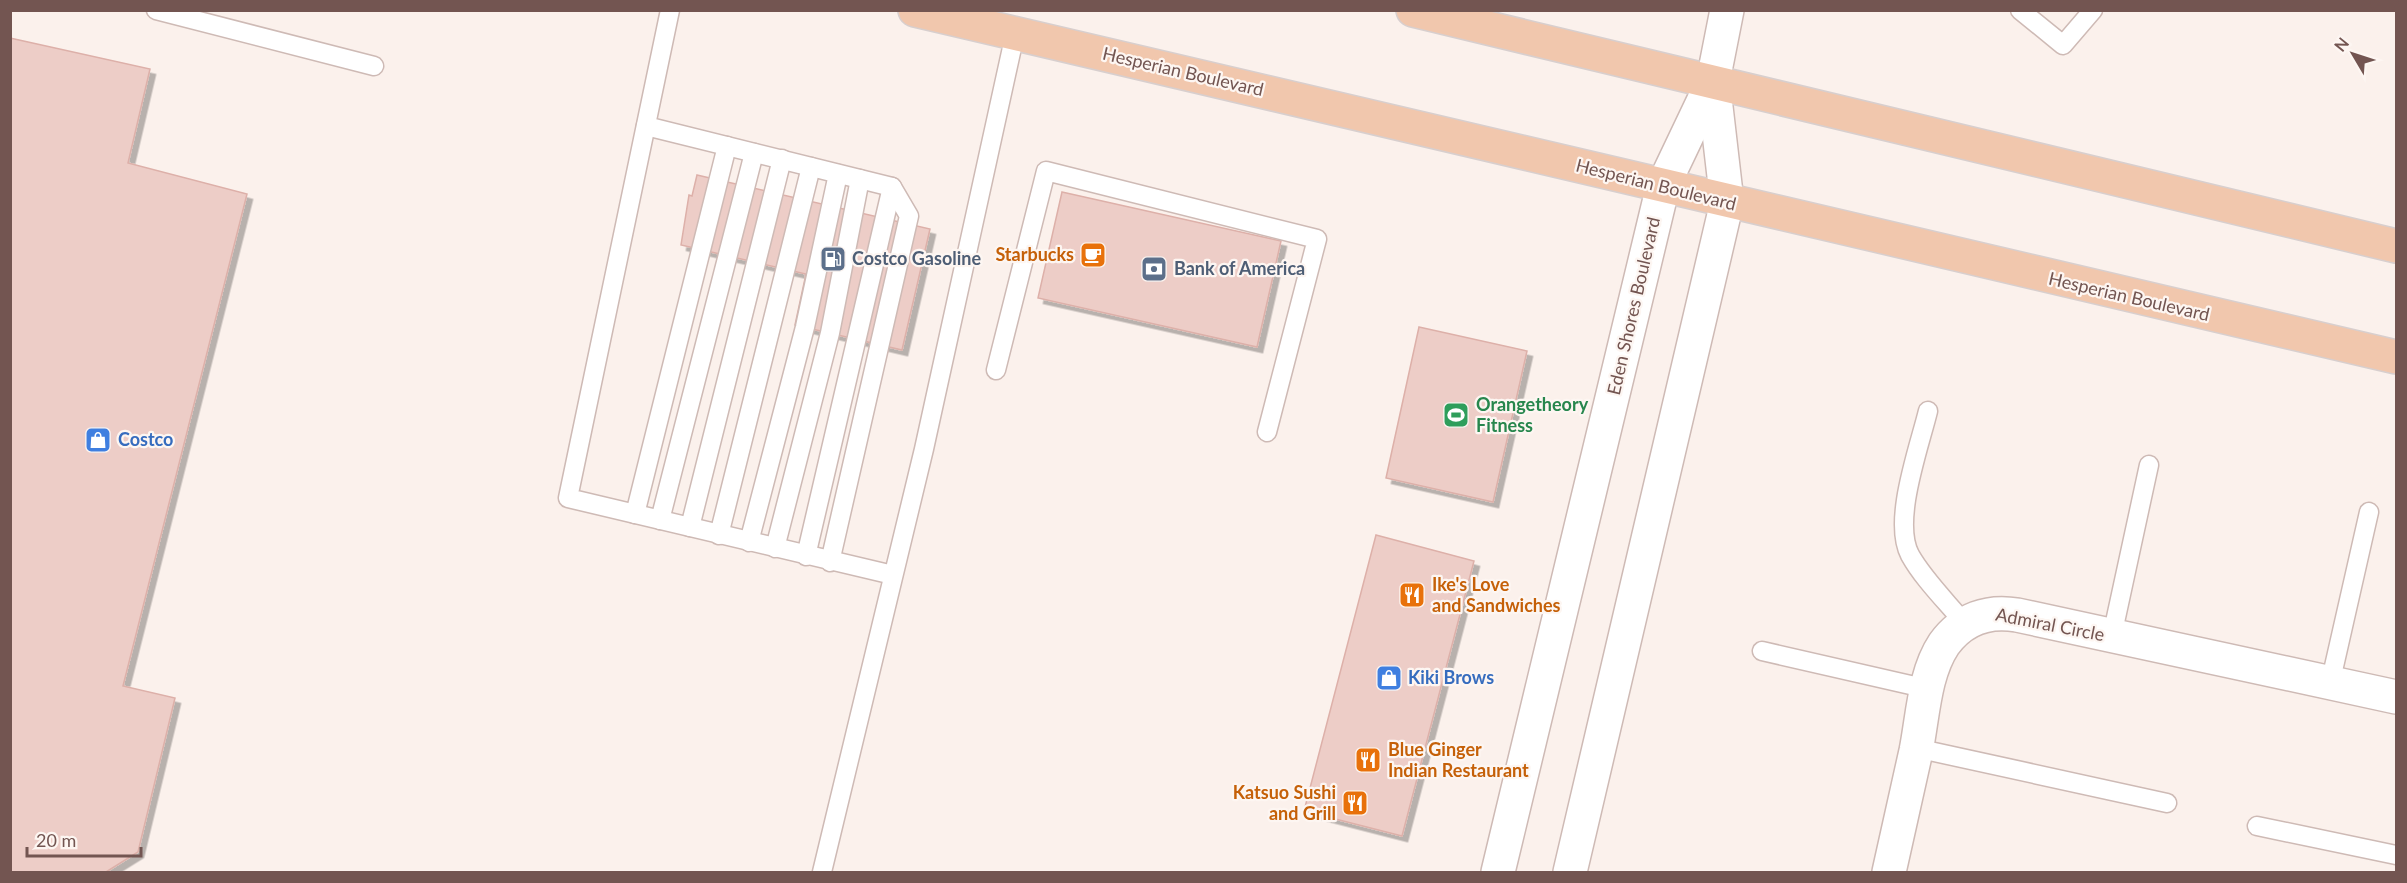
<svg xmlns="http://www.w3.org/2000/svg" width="2407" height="883" viewBox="0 0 2407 883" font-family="Lato,sans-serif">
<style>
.building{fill:#edcdc7;stroke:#ddb0a9;stroke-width:1.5;filter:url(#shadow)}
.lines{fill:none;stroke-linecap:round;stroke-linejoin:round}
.service-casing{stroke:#cebab5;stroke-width:21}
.minor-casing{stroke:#cebab5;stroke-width:36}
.tertiary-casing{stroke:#cebab5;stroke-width:36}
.primary-casing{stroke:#d8cfce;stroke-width:36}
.service{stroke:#fff;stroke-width:18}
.minor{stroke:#fff;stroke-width:33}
.tertiary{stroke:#fff;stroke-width:33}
.primary{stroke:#f1c7ad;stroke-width:33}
.labels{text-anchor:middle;stroke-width:4.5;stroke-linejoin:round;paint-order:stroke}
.street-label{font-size:18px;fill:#735551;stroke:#fdf6f2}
.food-label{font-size:18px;font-weight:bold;fill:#c56008;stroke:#fdf6f2;text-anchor:end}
.service-label{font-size:18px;font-weight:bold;fill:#4e5e75;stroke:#fdf6f2;text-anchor:start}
.leisure-label{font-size:18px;font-weight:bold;fill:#27864d;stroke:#fdf6f2;text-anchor:start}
.shop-label{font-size:18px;font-weight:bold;fill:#366cbe;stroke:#fdf6f2;text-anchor:start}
</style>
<defs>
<filter id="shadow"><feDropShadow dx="5.5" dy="5.5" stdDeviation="0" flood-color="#0004"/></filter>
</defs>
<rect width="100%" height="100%" fill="#fbf1ec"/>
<!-- building -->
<g class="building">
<polygon points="10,38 150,69 128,163 247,194 123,686 175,698 138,852 106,872 10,872"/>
<polygon points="697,175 930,229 902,350 795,325 806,274 681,245 689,195 692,196"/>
<polygon points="1062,192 1281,241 1257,347 1038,298"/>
<polygon points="1419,327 1527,351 1493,502 1386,478"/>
<polygon points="1376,535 1474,561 1402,836 1304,811"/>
</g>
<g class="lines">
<!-- service casing -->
<g class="service-casing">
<g id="service">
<polyline points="156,10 374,66"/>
<polyline points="670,10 568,498 893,575"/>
<polyline points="2020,10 2063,45 2093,10"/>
<polyline points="646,126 892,187 909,216 830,562"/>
<polyline points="996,370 1046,171 1317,239 1267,432"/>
<path d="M1928,411C1919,448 1892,521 1910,555C1924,580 1947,602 1965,624"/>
<polyline points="635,514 727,146"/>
<polyline points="660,520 754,153"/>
<polyline points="690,527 782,159"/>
<polyline points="719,535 811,167"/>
<polyline points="749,542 805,327 838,174"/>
<polyline points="775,548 830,333 860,179"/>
<polyline points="806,556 892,187"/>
<polyline points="2112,636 2149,465"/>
<polyline points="1762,651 1928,689"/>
<polyline points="2330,684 2369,512"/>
<polyline points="1916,748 2167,803"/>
<polyline points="2257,826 2396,855"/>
<polyline points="822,872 924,449 1015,34"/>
</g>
</g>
<!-- minor casing -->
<g class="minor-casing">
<g id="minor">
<polyline points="1713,81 1727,10"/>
<path d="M1889,872C1898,832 1907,791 1916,751C1923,716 1924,674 1944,644C1962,619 1988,610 2017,615L2396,697"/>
</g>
</g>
<!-- tertiary casing -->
<g class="tertiary-casing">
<g id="tertiary">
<polyline points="1498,872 1663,186 1713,81"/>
<polyline points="1570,872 1727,202 1713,81"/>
</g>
</g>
<!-- primary casing -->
<g class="primary-casing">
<g id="primary">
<polyline points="915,10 2396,357"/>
<polyline points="1413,10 2396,246"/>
</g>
</g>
<!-- service -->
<use href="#service" class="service"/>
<!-- minor -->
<use href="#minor" class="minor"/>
<!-- tertiary -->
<use href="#tertiary" class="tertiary"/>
<!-- primary -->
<use href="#primary" class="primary"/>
</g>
<!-- icons -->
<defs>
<g id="cafe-square" transform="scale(1.35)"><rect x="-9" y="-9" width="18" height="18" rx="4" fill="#e8710a" stroke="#fdf6f2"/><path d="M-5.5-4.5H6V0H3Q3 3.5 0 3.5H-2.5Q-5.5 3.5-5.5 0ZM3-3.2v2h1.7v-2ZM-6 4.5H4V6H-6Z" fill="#fff"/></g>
<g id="fuel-square" transform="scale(1.35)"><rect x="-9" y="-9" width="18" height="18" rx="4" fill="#5c6f8a" stroke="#fdf6f2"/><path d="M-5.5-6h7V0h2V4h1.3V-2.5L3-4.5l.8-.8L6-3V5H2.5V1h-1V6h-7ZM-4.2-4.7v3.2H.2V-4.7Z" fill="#fff"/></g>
<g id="bank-square" transform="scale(1.35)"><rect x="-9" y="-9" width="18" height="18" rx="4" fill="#5c6f8a" stroke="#fdf6f2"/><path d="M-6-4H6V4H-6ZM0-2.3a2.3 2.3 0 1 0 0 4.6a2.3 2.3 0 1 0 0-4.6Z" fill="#fff"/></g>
<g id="stadium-square" transform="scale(1.35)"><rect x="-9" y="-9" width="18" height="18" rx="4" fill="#2e9e5b" stroke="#fdf6f2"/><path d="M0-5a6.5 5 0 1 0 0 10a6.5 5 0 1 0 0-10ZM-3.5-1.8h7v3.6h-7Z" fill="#fff"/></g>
<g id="shop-square" transform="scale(1.35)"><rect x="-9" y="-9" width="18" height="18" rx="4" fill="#3f7fe0" stroke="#fdf6f2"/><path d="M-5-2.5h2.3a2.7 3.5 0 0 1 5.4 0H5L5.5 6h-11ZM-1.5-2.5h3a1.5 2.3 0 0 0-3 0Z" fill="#fff"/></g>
<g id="restaurant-square" transform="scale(1.35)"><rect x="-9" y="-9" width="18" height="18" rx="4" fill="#e8710a" stroke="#fdf6f2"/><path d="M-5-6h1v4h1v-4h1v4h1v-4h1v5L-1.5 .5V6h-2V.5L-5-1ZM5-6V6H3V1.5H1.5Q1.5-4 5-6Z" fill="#fff"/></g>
</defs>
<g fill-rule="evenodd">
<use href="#cafe-square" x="1093" y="255"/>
<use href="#fuel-square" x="833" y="259"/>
<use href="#bank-square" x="1154" y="269"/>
<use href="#stadium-square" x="1456" y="415"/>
<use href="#shop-square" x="98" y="440"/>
<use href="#restaurant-square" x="1412" y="595"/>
<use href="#shop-square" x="1389" y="678"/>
<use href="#restaurant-square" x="1368" y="760"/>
<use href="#restaurant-square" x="1355" y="803"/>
</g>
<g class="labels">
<!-- street labels -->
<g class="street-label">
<text transform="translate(1183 72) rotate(13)" y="6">Hesperian Boulevard</text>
<text transform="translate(1656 185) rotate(14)" y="6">Hesperian Boulevard</text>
<text transform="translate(2129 297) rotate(13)" y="6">Hesperian Boulevard</text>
<text transform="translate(1634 306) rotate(-77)" y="6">Eden Shores Boulevard</text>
<text transform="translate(2050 625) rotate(11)" y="6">Admiral Circle</text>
</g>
<!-- food labels -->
<g class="food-label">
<text x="1074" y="261">Starbucks</text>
<text x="1432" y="591" text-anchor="start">Ike's Love<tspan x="1432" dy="21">and Sandwiches</tspan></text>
<text x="1388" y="756" text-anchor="start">Blue Ginger<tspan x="1388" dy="21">Indian Restaurant</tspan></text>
<text x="1336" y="799">Katsuo Sushi<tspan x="1336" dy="21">and Grill</tspan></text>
</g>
<!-- service labels -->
<g class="service-label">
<text x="852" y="265">Costco Gasoline</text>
<text x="1174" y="275">Bank of America</text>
</g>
<!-- leisure labels -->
<g class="leisure-label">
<text x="1476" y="411">Orangetheory<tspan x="1476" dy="21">Fitness</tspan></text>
</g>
<!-- shop labels -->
<g class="shop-label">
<text x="118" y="446">Costco</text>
<text x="1408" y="684">Kiki Brows</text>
</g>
</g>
<!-- border -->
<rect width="2407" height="883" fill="none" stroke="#735551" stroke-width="24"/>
<!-- north arrow -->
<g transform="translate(2353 54) rotate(309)" stroke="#fdf6f2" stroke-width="4.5" paint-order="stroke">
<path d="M0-4.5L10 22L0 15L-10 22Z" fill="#735551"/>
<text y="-9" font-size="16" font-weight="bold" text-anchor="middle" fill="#735551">N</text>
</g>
<!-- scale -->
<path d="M27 847v9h114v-9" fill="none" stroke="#735551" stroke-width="3"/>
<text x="36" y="847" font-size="18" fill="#735551" stroke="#fdf6f2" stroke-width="4.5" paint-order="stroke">20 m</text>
</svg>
